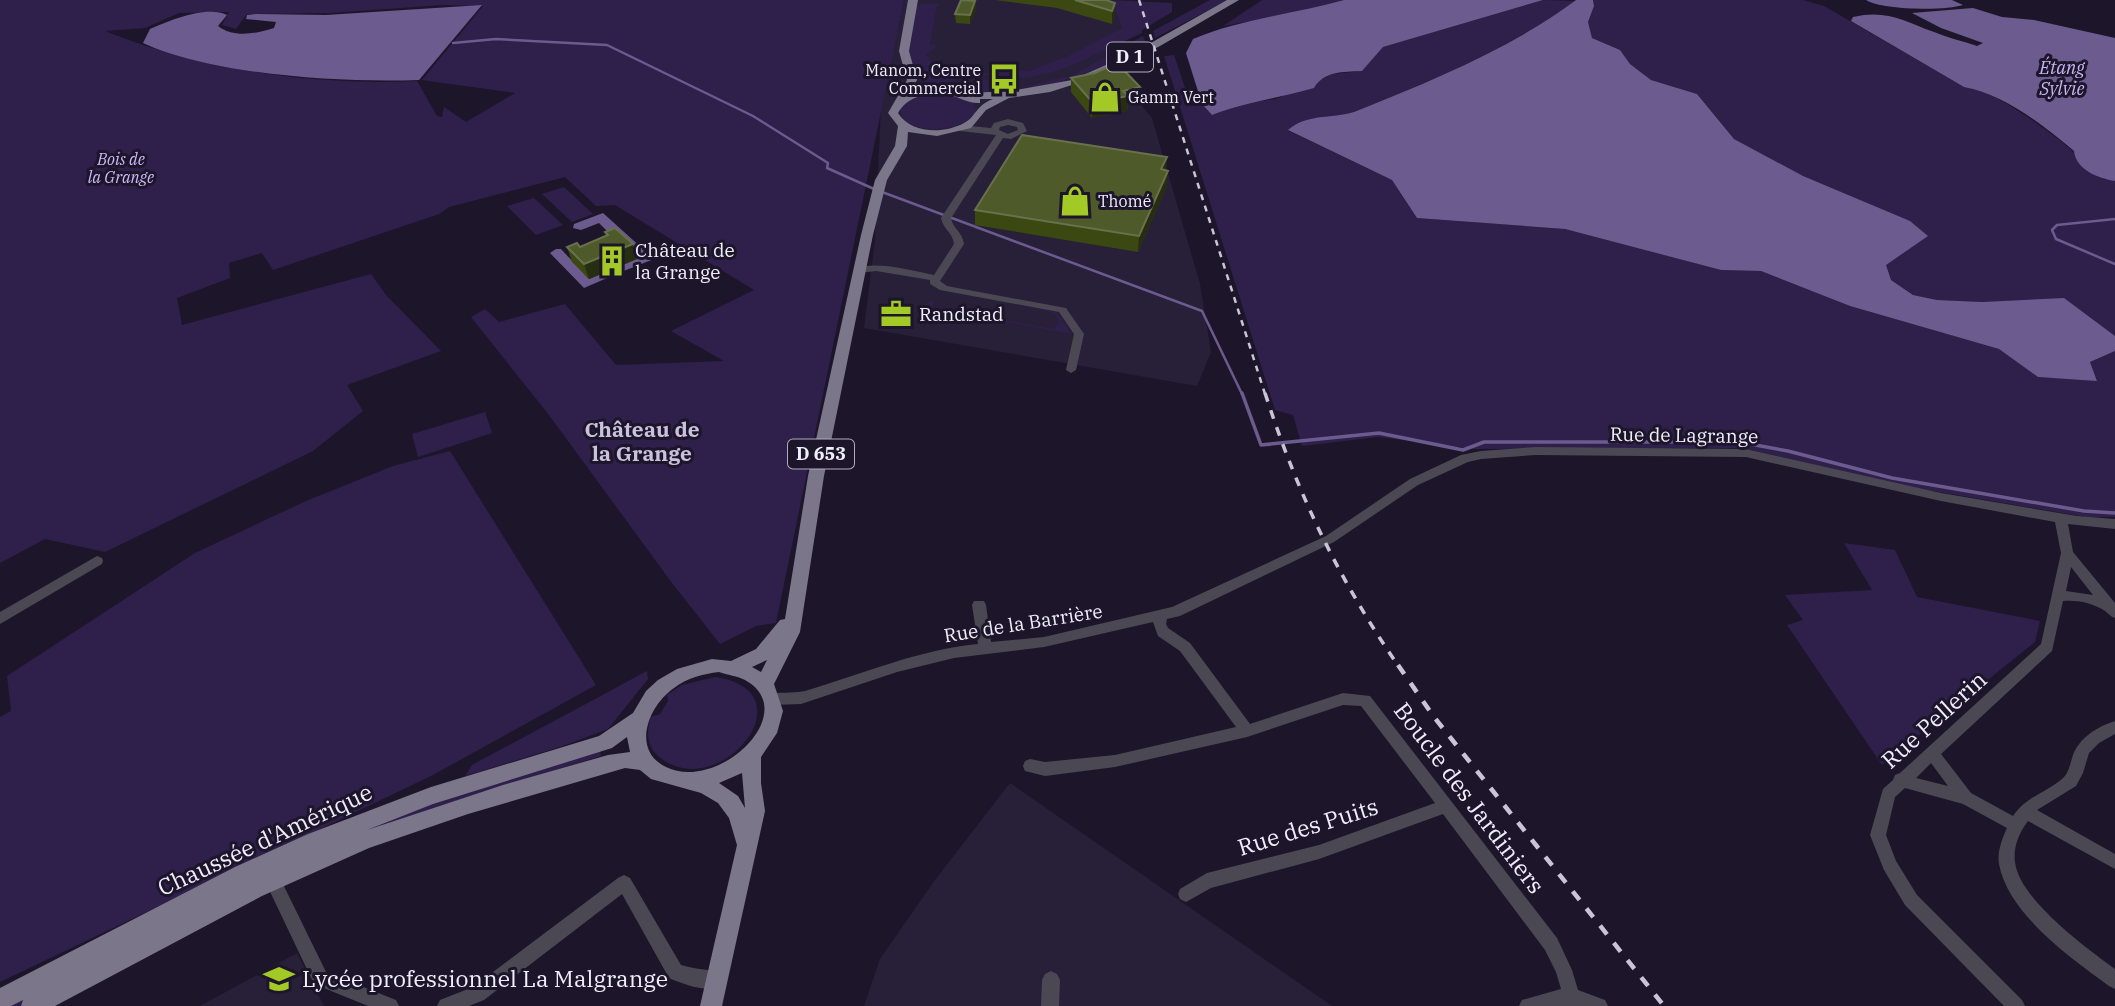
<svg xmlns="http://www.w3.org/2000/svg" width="2115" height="1006" viewBox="0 0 2115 1006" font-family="'IBM Plex Serif',serif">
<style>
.built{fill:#281f39}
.green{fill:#2f1f4b;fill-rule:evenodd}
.water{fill:#6c5b8e}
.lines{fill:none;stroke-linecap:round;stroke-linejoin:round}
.stream-far1{stroke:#6c5b8e;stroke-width:2.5}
.stream{stroke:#6c5b8e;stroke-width:3.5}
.minor{fill:#4b4853;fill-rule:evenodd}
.major{fill:#7c768b;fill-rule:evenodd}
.rail-far2{stroke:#cac5d6;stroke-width:2.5;stroke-dasharray:6 6;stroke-linecap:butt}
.rail-far1{stroke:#cac5d6;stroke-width:3.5;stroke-dasharray:9 9;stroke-linecap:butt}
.rail{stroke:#cac5d6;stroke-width:4.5;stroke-dasharray:11 11;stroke-linecap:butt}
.wall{fill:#3c4812}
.shaded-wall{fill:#272d11}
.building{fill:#4f5a2b;stroke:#68714c;stroke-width:2}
.labels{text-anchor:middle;stroke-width:6;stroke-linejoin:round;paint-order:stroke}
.far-poi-label{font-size:16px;fill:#f1edfc;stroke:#1d162b;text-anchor:start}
.far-park-label{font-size:16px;font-style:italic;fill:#ccb9f8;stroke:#1d162b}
.shield{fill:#1d162b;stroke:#b1acbd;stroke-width:2}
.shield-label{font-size:18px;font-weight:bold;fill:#f1edfc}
.far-water-label{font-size:18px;font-style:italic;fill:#c8b5f4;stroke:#1d162b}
.poi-label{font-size:19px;fill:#f1edfc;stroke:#1d162b;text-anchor:start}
.street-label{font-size:19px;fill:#f1edfc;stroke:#1d162b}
.neighbourhood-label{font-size:21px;font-weight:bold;fill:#c9c1dd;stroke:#1d162b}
.near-street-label{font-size:23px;fill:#f1edfc;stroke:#1d162b}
.near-poi-label{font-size:23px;fill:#f1edfc;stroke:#1d162b;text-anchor:start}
</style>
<rect width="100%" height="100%" fill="#1d162b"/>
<!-- built -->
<g class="built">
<polygon points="904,0 1112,0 1123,28 1117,76 1152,118 1200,284 1211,352 1197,386 864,328 875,240 881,104"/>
<polygon points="1010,783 1332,1006 864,1006 880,959 935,880"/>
<polygon points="297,953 324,1006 200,1006"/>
</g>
<!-- green -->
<g class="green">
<path d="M0,0H904L776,623L756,626L720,644L672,583L549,415L471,317L485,309L499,322L565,304L616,365L724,361L671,331L754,290L615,205L596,206L565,177L449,207L439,214L273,270L262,253L229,263L230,278L177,298L182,325L371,274L386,295L441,351L347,385L363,411L313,451L105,552L45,539L0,563ZM443,5L483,6L422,80L515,93L466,122L444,107L442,117L437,116L417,81C312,86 202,70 105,31L145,28L179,13L229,12L222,25L236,29L247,14L330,13Z"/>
<path d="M1112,0L1172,3V12L1142,30V33L1071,66L1050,73L1024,78L1014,74L974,76C978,73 1024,69 1029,71L1068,56L1122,28Z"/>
<polygon points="1210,0 1228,0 1155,38 1153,31"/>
<polygon points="1262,0 1344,0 1296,13 1223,26"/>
<path d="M1543,0L1575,1C1511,48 1433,80 1359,110C1336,120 1308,112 1289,131L1392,180L1417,218L1565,229L1721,270L1761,271L1850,306L1999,349L2038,377L2097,380L2090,362L2115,351V517H2086L1904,486L1743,448L1474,449L1378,437L1302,446L1293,415L1275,410L1164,56L1174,55L1191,106L1202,104L1212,115L1238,104L1276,99L1333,74L1362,71L1383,47Z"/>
<path d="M1593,0H1803L1824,6L1952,80C1962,85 1973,86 1983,91C2029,114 2067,144 2104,179L2115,181V336L2064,299L1982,302L1937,300L1913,295L1891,280L1885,264L1927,236L1802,176L1734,139L1697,94L1651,80L1630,64L1620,50L1592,38L1588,22L1594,6Z"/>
<path d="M921,4H942L937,6L930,44L935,45V48L926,55L938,68L961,72L950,85C943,87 935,86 928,83C897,72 912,29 916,6Z"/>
<path d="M1143,36L1146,44C1107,66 1072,81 1028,89L1031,85L1073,75Z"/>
<polygon points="1006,78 1018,82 1019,88 1014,91 978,94 967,88 979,80"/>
<path d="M941,91L971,99L977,110C966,135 895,137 901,106L916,96Z"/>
<polygon points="564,187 593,214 572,222 542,194"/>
<polygon points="534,198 563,225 536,235 507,206"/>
<polygon points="928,301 935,302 932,307 1054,329 1059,321 1054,313 1017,306 1056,312 1072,334 924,307"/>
<polygon points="485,412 492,433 418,457 412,434"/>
<polygon points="450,451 596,685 431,776 0,982 0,717 11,711 7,676 195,553 306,501 393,466"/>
<polygon points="1844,543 1895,550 1917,597 2040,621 2035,642 1882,765 1787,625 1803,620 1785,595 1872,590"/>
<polygon points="647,671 648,679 608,729 560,747 465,776 472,765"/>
<path d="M715,677C813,691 718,807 658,756C647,747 646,730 651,717L660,714L668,701L667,695L682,685Z"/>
<polygon points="600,751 601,756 433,808 277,872 19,1006 3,1006 274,867 432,803"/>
</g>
<!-- water -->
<g class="water">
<path d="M1344,0H1543L1383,47L1362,71C1343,72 1324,71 1314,88C1279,98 1245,102 1212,115L1202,104L1186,53L1193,39C1241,19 1294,14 1344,0Z"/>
<path d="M1576,0H1593L1594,6L1588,22L1592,38L1620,50L1630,64L1651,80L1697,94L1734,139L1803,176L1910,221L1928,236L1886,265L1891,280L1913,295L1937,300L1982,302L2064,298L2115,336V351L2090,362L2097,381L2038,377L1999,349L1850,306L1761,271L1721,270L1565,229L1417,218L1392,180L1288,130C1308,112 1336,120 1359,110C1433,80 1512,48 1576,0Z"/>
<path d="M1866,0H1952L1963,5C1946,11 1880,10 1866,0Z"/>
<path d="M482,5L419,80C342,83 212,75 143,43L150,29C169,21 206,5 227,15L218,26C233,38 256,34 274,28L276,22L246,19L247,15L256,14L326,15Z"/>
<path d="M1973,8L2002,17L2034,20L2115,38V181C2098,178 2076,170 2074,151C2043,125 2004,94 1964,87L1851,21L1853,17C1886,9 1904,21 1934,32C1948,38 1963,41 1977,46L1983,43L1941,28L1912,13Z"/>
<polygon points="603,213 654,259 621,272 617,270 619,243 599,223 581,230 573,228 574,224"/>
<polygon points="556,249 561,249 589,279 608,271 614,275 584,288 550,253"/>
</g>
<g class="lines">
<!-- stream-far1 -->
<g class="stream-far1">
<polyline points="453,43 496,39 607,45 753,116 828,163 827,168 874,189"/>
<polyline points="882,192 1202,311 1242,394"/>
<polyline points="2115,219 2057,225 2052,230 2056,239 2115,264"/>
</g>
<!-- stream -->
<polyline class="stream" points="1242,393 1261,445 1379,433 1463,450 1484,442 1739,442 1788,451 1892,478 2084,511 2115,513"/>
<!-- minor -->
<g class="minor">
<path d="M1008,119L1023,123L1027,131L1011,139L1003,138L951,218C953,229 962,231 964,244L940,281L947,286L1066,308L1084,334L1076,370L1071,373L1066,370L1074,334L1059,312L940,290L930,284V280L876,271L859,273L854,270C872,259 913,271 934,275L954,244C953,233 943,229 941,218L996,135L960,131L956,128L960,125L991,128L994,123ZM1008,125L1017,127L1018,130L1008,134L999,130L1000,127Z"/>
<path d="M1536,447L1746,449L1941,493L2077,516L2115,519V529L2068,524L2073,552L2115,603V618C2111,617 2109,614 2105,611C2093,603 2078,600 2063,601L2052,651L1941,754L1971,793L2013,816C2027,796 2044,794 2062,779C2069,773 2070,764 2073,755C2080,737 2097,727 2115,721V734L2099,743L2089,753L2083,773L2076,786L2037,810L2115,854V869L2028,821C2019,833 2013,847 2015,862C2019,899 2086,948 2115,969V989L2109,986C2071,958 2008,914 1999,864C1997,852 2002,839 2007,828L1963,804L1905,788L1895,797L1886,835L1896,861L1917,895L2022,1000L2025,1006H2004L1905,905L1884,870L1870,835L1883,789L1893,780L1895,775L1900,773L2041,644L2061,553L2055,522L1941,501L1746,457L1536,455L1481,459L1468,462L1418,485L1334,542L1180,616L1167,619L1166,624L1168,628L1190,643L1250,724L1343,693L1370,696L1557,938L1572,970L1578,990L1605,1000L1608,1006H1519L1522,1000L1561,989L1556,972L1545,950L1443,814L1319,859L1211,888L1186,902L1180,899L1178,894L1180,889L1207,873L1319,845L1435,803L1361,706L1343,705L1247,737L1115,767L1045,776L1025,771L1023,766L1025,761L1030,759L1045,762L1115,755L1236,727L1180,651L1158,636L1153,622L1044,647L954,658L897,672L801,704L772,705L767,703L765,699L767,695C779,691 792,694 805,691C863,674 917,650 978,644L972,605L974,601H984L986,605L991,642L1044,637L1172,607L1326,536L1410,479L1461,455L1481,451ZM2071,567L2093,595L2066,591ZM1931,763L1948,786L1916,778Z"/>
<polygon points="97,556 102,558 103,561 102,564 0,624 0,612"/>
<polygon points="273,873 279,876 326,972 396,1000 399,1006 368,1006 314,984 265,881 267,876"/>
<path d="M624,875L630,878L681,965C696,970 712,969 724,974L727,980L724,986C707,993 685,985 669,978L622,894L484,1000L469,1006H437L440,1000L473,987L618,878Z"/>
<polygon points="1051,971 1057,974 1060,980 1059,1006 1041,1006 1042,980 1045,974"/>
</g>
<!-- major -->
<path class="major" d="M908,0H918L909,51L917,80L910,93L940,87L969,93L1010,91L1072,80L1133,53L1227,0H1239L1160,46L1100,76L1050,92L1009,98L986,110L971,128L937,136L908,132L907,146L887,180L873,235L824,476L800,632L774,684L783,711L777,733L761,757V783L765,811L722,1006H700L737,845L729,818L718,803L701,793L651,779L640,770L625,768L468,814L369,848L262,896L55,1006H21L23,1000L11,1006H0V988L235,867L308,834L431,787L599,736L633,713L646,691L658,680L677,669L712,659L731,661L756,649L780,620L785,619L808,476L861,235L875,180L895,146L898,126L888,113L907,80L899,51ZM940,93C954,94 968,104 980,103V99H993C975,106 976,117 964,123C944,134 911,134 898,113C907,97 922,95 940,93ZM767,660L761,672L752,667ZM719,672C727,675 738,676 745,680C803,712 718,793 666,767C631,750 648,706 674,688C687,678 703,674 719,672ZM627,737L630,752L608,755L503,785L367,830L433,804L612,748ZM742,773L745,808L738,796L719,783Z"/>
<!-- rail-far2 -->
<polyline class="rail-far2" points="1139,0 1265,394"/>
<!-- rail-far1 -->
<path class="rail-far1" d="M1265,393C1298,495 1338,578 1399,667"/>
<!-- rail -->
<polyline class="rail" points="1398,665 1434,717 1664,1006"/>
</g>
<!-- wall -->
<g class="wall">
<polygon points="995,0 1106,0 1115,3 1114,17 1112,24 1057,8"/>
<polygon points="975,1 976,10 970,24 956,23 955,14"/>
<polygon points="1071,78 1140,87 1139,102 1128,104 1127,111 1092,118 1071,92"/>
<polygon points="1166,170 1167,186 1138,252 975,225 975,210"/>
<polygon points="605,232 637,259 589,279 572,262 567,247 580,247 606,236"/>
</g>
<!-- shaded-wall -->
<g class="shaded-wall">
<polygon points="975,1 976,10 970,24 970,15"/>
<polygon points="1115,3 1114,17 1112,24 1112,11"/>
<polygon points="1140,87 1139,102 1128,104 1127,111 1092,118 1093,103 1123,91"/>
<polygon points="1167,157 1166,172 1161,169"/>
<polygon points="1168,171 1167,186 1138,252 1139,236"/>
<polygon points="633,244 637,259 589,279 584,264"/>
</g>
<!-- building -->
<g class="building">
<polygon points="961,0 975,1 970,15 955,14"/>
<polygon points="1075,0 1106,0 1115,3 1112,11"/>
<polygon points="1117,63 1140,87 1123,91 1128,96 1093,103 1071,78 1095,73"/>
<polygon points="1022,135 1167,157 1161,169 1168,171 1139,236 975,210"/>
<polygon points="615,228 633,244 584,264 567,247 577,243 580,247 608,235 605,232"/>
</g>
<!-- icons -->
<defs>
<g id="bus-bare" transform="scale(2.415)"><path d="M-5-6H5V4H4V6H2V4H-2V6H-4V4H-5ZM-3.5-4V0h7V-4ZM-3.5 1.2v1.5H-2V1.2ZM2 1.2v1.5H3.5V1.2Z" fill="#a3c926" stroke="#1d162b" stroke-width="2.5" paint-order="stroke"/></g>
<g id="shop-bare" transform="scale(2.415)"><path d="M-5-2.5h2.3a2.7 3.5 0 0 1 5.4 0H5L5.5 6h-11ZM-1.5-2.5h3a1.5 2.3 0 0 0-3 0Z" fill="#a3c926" stroke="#1d162b" stroke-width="2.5" paint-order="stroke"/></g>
<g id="building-bare" transform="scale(2.415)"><path d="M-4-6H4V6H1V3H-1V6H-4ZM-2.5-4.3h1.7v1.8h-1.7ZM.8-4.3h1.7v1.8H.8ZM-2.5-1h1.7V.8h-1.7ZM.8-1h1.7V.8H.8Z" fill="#a3c926" stroke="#1d162b" stroke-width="2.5" paint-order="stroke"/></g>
<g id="office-bare" transform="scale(2.415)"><path d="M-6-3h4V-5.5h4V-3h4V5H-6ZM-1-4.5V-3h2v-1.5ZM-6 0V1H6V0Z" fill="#a3c926" stroke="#1d162b" stroke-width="2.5" paint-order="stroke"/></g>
<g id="school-bare" transform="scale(2.415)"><path d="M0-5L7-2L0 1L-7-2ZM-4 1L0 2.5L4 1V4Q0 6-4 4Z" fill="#a3c926" stroke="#1d162b" stroke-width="2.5" paint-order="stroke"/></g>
</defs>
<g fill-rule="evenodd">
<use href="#bus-bare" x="1004" y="79"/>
<use href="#shop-bare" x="1105" y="97"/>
<use href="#shop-bare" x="1075" y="201"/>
<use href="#building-bare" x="612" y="261"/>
<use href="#office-bare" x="896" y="314"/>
<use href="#school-bare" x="279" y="979"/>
</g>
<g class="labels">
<!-- far-poi labels -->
<g class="far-poi-label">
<text x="981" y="76" text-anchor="end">Manom, Centre<tspan x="981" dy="18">Commercial</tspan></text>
<text x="1128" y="103">Gamm Vert</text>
<text x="1098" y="207">Thomé</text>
</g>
<!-- far-park labels -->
<g class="far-park-label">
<text x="121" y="165">Bois de<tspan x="121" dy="18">la Grange</tspan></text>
</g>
<!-- shield labels -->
<g class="shield">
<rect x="1107" y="42.5" width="46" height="29" rx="5"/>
<rect x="788" y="439.5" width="66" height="29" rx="5"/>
</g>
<g class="shield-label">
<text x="1130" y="63">D 1</text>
<text x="821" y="460">D 653</text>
</g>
<!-- far-water labels -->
<g class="far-water-label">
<text x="2062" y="74">Étang<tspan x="2062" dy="21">Sylvie</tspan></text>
</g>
<!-- poi labels -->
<g class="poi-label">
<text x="635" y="257">Château de<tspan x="635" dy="22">la Grange</tspan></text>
<text x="919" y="321">Randstad</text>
</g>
<!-- street labels -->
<g class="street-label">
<text transform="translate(1684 435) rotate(1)" y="7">Rue de Lagrange</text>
<text transform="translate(1023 623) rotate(-9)" y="7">Rue de la Barrière</text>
</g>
<!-- neighbourhood labels -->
<g class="neighbourhood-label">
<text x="642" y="437">Château de<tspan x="642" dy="24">la Grange</tspan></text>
</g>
<!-- near-street labels -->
<g class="near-street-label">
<text transform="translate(1934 720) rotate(-42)" y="8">Rue Pellerin</text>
<text transform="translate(1469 798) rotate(53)" y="8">Boucle des Jardiniers</text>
<text transform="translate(1308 827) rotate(-17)" y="8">Rue des Puits</text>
<text transform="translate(265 840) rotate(-25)" y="8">Chaussée d'Amérique</text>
</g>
<!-- near-poi labels -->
<g class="near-poi-label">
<text x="302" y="987">Lycée professionnel La Malgrange</text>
</g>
</g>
</svg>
